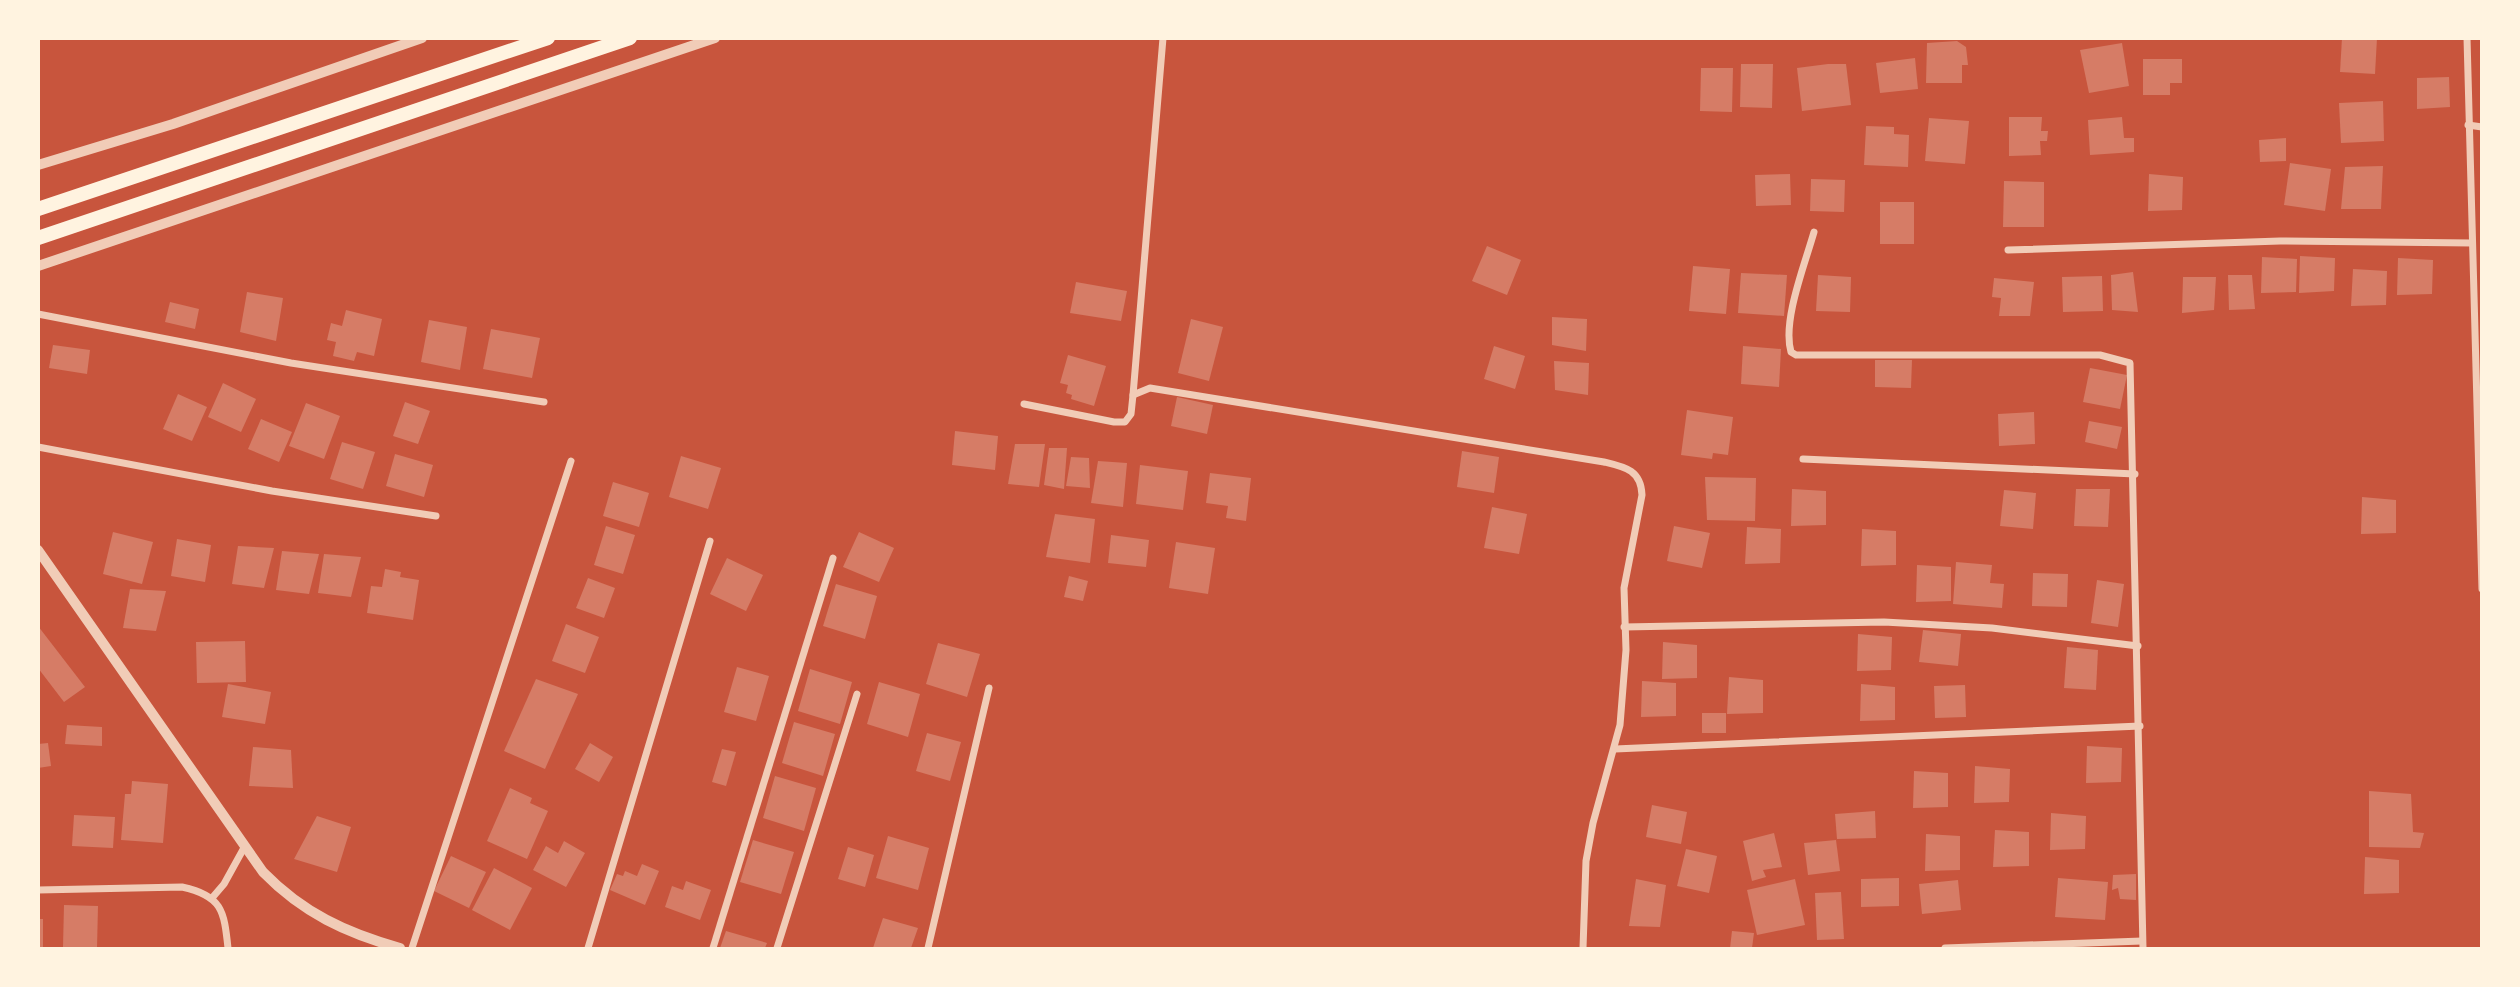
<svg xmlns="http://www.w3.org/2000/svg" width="2520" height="987" viewBox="0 0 2520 987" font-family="'Exo 2',sans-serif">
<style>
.building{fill:#d67c66}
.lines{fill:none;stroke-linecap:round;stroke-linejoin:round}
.minor{stroke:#f1ccb7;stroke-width:7}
.tertiary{stroke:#f1ccb7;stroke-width:10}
.trunk{stroke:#fff3e0;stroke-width:14}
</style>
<rect width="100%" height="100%" fill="#c8553d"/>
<!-- building -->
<g class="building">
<polygon points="2342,38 2377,38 2375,74 2340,72"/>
<polygon points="1957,41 1966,47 1968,65 1962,65 1962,83 1926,83 1927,43"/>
<polygon points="2122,43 2129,86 2089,93 2080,50"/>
<polygon points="1915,58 1918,89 1880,93 1876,63"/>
<polygon points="2143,59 2182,59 2182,83 2170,83 2170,95 2143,95"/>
<polygon points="1741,64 1773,64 1772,108 1740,107"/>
<polygon points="1828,64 1846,64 1851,105 1802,111 1797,68"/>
<polygon points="1701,68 1733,68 1732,112 1700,111"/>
<polygon points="2449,77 2450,107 2417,109 2417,78"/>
<polygon points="2383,101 2384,141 2341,143 2339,103"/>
<polygon points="2009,117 2042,117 2041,131 2048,131 2047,141 2040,141 2041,155 2009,156"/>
<polygon points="2122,117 2124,138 2134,138 2134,152 2090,155 2088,120"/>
<polygon points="1929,118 1969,121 1965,164 1925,161"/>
<polygon points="1866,126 1894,127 1894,134 1909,135 1908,167 1864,165"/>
<polygon points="2286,138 2286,161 2260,162 2259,140"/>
<polygon points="2290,163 2331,169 2325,211 2284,205"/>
<polygon points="2383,166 2381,209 2341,209 2345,167"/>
<polygon points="1790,174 1791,205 1756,206 1755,175"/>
<polygon points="2149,174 2183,177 2182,210 2148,211"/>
<polygon points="1811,179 1845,180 1844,212 1810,211"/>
<polygon points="2004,181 2044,182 2044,227 2003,227"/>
<rect x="1880" y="202" width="34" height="42"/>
<polygon points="1487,246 1521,260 1507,295 1472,281"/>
<polygon points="2300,256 2335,258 2334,291 2299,293"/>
<polygon points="2262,257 2297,259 2296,292 2261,293"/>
<polygon points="2398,258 2433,260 2432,294 2397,295"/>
<polygon points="1693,266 1730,269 1726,314 1689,311"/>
<polygon points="2353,269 2387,271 2386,305 2351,306"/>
<polygon points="2133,272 2138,312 2112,310 2111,275"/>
<polygon points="1741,273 1787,275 1784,316 1738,313"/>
<polygon points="1818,275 1851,277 1850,312 1816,311"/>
<polygon points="2228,275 2252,275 2255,309 2229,310"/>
<polygon points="2102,276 2103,311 2063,312 2062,277"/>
<polygon points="2183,277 2216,277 2214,310 2182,313"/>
<polygon points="1994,278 2034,282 2030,316 1999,316 2001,298 1992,297"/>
<polygon points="1076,282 1127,291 1121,321 1070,313"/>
<polygon points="247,292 283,298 276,341 240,332"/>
<polygon points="170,302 199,309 195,329 165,322"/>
<polygon points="346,310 382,319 374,356 357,352 354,361 333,356 336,342 327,340 331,323 342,326"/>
<polygon points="1552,317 1587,319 1586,351 1552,345"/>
<polygon points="1191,319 1223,327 1209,381 1178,373"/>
<polygon points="429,320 467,327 460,370 421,362"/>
<polygon points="491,329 540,338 532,378 483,369"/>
<polygon points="53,345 90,350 87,374 49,368"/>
<polygon points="1494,346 1525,356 1515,389 1484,379"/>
<polygon points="1743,346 1781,349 1779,387 1741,384"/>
<polygon points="1068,355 1106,366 1094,406 1071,399 1072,395 1066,393 1068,385 1060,383"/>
<polygon points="1875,360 1912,360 1911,388 1875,387"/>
<polygon points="1554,361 1589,363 1588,395 1555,390"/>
<polygon points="2090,368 2127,375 2120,409 2083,402"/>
<polygon points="223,383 256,399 241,432 208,417"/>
<polygon points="178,394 207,407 192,441 163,429"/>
<polygon points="1177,397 1213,405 1207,434 1171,426"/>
<polygon points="405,402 430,411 418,444 393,436"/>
<polygon points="306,403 340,416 324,459 289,446"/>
<polygon points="1687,410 1733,417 1728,455 1713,453 1712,459 1681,455"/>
<polygon points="2034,412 2035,444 1999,446 1998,414"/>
<polygon points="261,419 292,432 279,462 248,449"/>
<polygon points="2089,421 2122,427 2117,449 2085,442"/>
<polygon points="955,431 998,436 995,470 952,465"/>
<polygon points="342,442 375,452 363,489 330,479"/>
<polygon points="1015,444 1045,444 1039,487 1008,484"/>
<polygon points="1049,448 1067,448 1064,489 1044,485"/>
<polygon points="1462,451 1499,457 1494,493 1457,487"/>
<polygon points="395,454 433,465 424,497 386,486"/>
<polygon points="681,456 721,468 708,509 669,497"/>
<polygon points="1071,457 1089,458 1090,488 1066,486"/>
<polygon points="1098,461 1127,463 1123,507 1091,503"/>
<polygon points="1140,465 1188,471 1183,510 1136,504"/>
<polygon points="1210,473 1251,478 1246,521 1226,518 1228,506 1206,503"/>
<polygon points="1705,477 1756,478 1755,521 1707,520"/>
<polygon points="613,482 649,493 639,527 603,516"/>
<polygon points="1792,489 1826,491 1826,525 1791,526"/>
<polygon points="2076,489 2110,489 2108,527 2074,526"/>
<polygon points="2004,490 2036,493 2033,529 2000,526"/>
<polygon points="2362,497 2396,500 2396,533 2361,534"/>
<polygon points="1492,507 1527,514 1519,554 1484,548"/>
<polygon points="1055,514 1095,519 1090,563 1046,557"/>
<polygon points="606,526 635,535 623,574 594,565"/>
<polygon points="1674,526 1710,533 1702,568 1667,561"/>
<polygon points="1747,527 1781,529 1780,563 1745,564"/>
<polygon points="1862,529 1896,531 1896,565 1861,566"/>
<polygon points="113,532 153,542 142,584 103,574"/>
<polygon points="859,532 894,548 879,582 843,567"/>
<polygon points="1111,535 1149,540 1146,567 1108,563"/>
<polygon points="177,539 211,545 205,582 171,576"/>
<polygon points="1176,542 1215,548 1208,594 1169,588"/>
<polygon points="238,546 274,548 264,588 232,584"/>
<polygon points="282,551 319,554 309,594 276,590"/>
<polygon points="324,554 361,557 351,597 318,593"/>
<polygon points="727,558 763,575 746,611 710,594"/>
<polygon points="1956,562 1992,565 1990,583 2004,584 2002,608 1953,604"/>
<polygon points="1917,565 1951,567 1951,601 1916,602"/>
<polygon points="385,569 401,572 400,577 419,580 413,620 367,613 371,586 382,587"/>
<polygon points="2033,573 2068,574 2067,607 2032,606"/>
<polygon points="1069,576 1088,581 1083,601 1064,597"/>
<polygon points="588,578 615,588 604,618 576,608"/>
<polygon points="2097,580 2124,584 2118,627 2091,623"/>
<polygon points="836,584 877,596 865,639 823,626"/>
<polygon points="130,589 166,591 156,631 123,628"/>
<polygon points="566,624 599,637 585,673 552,661"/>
<polygon points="38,626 85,687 64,702 38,668"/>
<polygon points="1923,630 1961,634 1958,666 1919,662"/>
<polygon points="1858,634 1892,637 1891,670 1857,671"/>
<polygon points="245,641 246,682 197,683 196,642"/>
<polygon points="1663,642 1697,645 1697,678 1662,679"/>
<polygon points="938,643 980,654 967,697 926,684"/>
<polygon points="2067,647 2098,650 2096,690 2064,688"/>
<polygon points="737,667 769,676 756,721 724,712"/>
<polygon points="810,669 852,682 840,724 798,711"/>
<polygon points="1729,677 1763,680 1763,713 1727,714"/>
<polygon points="536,679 578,694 545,769 504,751"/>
<polygon points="1642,681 1676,683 1676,716 1641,717"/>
<polygon points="879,682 920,694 908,737 867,724"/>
<polygon points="228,684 271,692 265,724 222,717"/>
<polygon points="1861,684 1895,687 1895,720 1860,721"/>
<polygon points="1965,685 1966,717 1935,718 1934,686"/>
<rect x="1702" y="713" width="24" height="20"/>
<polygon points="794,722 835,734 823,776 782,763"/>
<polygon points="67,725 102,727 102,746 65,744"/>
<polygon points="927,733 961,742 950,781 916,771"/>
<polygon points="48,743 51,766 38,768 38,744"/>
<polygon points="590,743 613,757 599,782 575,769"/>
<polygon points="2087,746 2122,748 2121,782 2086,783"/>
<polygon points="253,747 291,750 293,788 249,786"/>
<polygon points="722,749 736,752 726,786 712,782"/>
<polygon points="1975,766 2010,769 2009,802 1974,803"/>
<polygon points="1914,771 1948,773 1948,807 1913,808"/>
<polygon points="775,776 816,788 804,831 763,818"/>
<polygon points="132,781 168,784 163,843 121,840 125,794 131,794"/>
<polygon points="510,788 532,798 530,803 548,811 527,859 487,841"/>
<polygon points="2369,791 2411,794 2413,832 2424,833 2420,848 2369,847"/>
<polygon points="1652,805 1687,812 1681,844 1646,837"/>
<polygon points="1875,811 1876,838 1837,839 1835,814"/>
<polygon points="2051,813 2086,816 2085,849 2050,850"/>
<polygon points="74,815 115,817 113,848 72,846"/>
<polygon points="317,816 351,827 337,872 294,859"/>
<polygon points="1995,830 2029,832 2029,866 1993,867"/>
<polygon points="1774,833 1782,867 1763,870 1766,877 1752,881 1743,841"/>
<polygon points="1926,834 1960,836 1960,870 1925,871"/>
<polygon points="888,836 929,848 918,890 876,878"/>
<polygon points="753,840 794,852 781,894 740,882"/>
<polygon points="1836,840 1840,871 1808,875 1804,843"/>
<polygon points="564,841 585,853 566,887 533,870 546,846 558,853"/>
<polygon points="848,847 874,855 865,887 838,879"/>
<polygon points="1686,849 1717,856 1709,893 1677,886"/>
<polygon points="451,856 486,872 469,908 434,891"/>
<polygon points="2365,857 2399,860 2399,893 2364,894"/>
<polygon points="642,864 659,871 645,905 610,890 617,874 623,876 625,871 637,876"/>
<polygon points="494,868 532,888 510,930 472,910"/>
<polygon points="2136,874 2136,900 2120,899 2118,888 2112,890 2113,875"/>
<polygon points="1899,878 1899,906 1861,907 1861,879"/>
<polygon points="2058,878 2108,882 2105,920 2055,917"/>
<polygon points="1636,879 1666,885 1660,927 1629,926"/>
<polygon points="1795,879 1805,925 1757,935 1747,890"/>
<polygon points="1958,880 1961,910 1922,914 1919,884"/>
<polygon points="686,881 711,890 700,920 665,907 672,886 683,890"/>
<polygon points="1841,892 1844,939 1817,940 1815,893"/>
<polygon points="64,905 98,906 97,948 63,947"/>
<polygon points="883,918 918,928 911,948 873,948"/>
<rect x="38" y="919" width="5" height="28"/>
<polygon points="726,931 767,943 765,948 720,948"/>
<polygon points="1732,931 1754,933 1752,948 1730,948"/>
</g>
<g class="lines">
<!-- minor -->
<g class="minor">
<path d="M1163,38L1133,395L1150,388L1604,462C1625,467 1641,470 1642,495L1624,588L1626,650L1620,725L1593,823L1586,861L1583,948"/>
<polyline points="2467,38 2482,589"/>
<polyline points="2468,125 2482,127"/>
<path d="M1814,232C1805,264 1782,321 1791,352L1796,355H2100L2130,363L2143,948"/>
<polyline points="2008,250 2280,241 2472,243"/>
<polyline points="38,314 291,363 544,402"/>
<polyline points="1024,404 1114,422 1125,422 1131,414 1133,395"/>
<polyline points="38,447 272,491 436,516"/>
<polyline points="1803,459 2135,474"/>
<polyline points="1624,627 1884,622 1992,628 2138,646"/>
<polyline points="1615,749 2140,726"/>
<path d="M38,890L182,887C222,896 224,910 228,948"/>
<polyline points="212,898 224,884 245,846"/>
<polyline points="412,948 571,461"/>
<polyline points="588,948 710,541"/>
<polyline points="713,948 833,558"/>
<polyline points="777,948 857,694"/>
<polyline points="928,948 989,688"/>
<polyline points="1945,948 2142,941"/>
</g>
<!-- tertiary -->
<g class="tertiary">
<polyline points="38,165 173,124 422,38"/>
<polyline points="38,266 715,38"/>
<path d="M38,550L263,872C303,913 346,933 400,948"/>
</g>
<!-- trunk -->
<g class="trunk">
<polyline points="38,209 548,38"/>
<polyline points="38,238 630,38"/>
</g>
</g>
<!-- border -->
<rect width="2520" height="987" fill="none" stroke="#fff3e0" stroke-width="80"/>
</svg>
